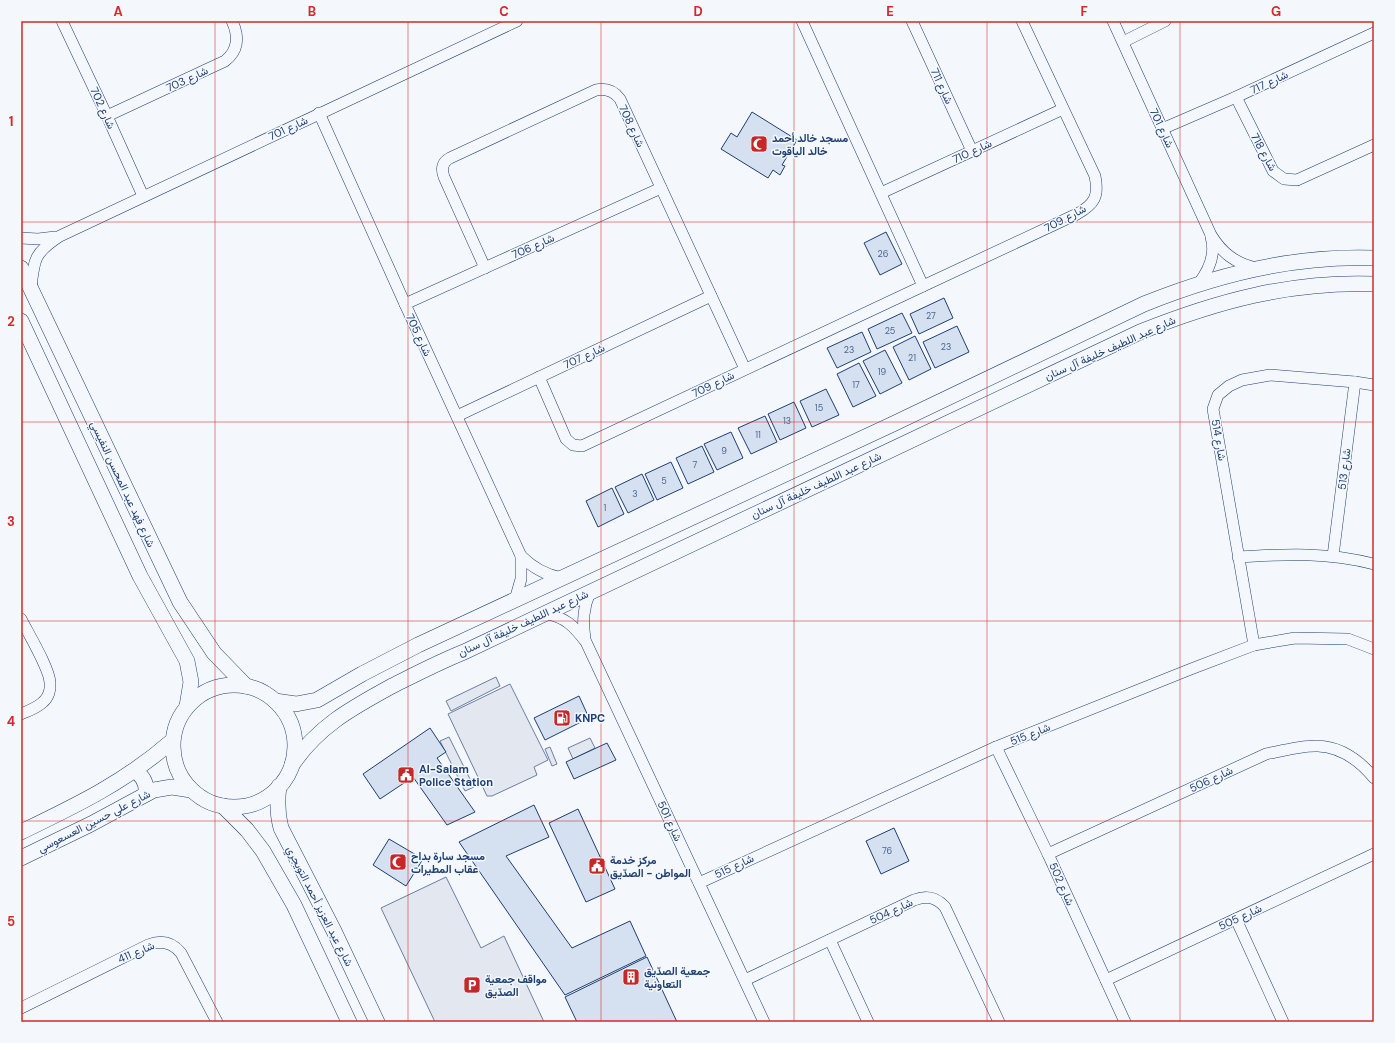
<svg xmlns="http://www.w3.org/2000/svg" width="1395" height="1043" viewBox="0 0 1395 1043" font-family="'DM Sans',Vazirmatn,sans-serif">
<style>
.parking{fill:#e3e8f0;stroke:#687fa3}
.building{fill:#d5e0f0;stroke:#1d3f73}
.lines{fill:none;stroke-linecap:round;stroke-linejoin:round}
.street-casing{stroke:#1d3f73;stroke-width:12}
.secondary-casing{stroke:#1d3f73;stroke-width:16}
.street{stroke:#f4f7fb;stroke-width:11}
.secondary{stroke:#f4f7fb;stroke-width:15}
.grid{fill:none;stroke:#d62828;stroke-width:1;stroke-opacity:0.55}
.labels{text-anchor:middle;stroke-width:3;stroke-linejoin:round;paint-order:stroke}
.number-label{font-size:9px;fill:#4b6792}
.street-label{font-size:11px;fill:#1d3f73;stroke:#f4f7fb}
.poi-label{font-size:11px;font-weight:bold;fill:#1d3f73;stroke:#f4f7fb;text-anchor:start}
.neatline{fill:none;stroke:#d62828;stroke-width:1.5}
.grid-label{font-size:13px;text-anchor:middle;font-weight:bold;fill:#d62828}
</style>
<rect width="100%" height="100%" fill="#f4f7fb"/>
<!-- parking -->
<g class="parking">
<polygon points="496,677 500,686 451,711 446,701"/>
<polygon points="510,684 548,760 534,767 537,775 492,796 487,796 448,714"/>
<polygon points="449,737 474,787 465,791 440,741"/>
<polygon points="590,738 595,748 573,759 568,748"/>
<polygon points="550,747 557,764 552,766 545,749"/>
<polygon points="446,877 481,948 504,936 544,1022 435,1022 381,908"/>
</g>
<!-- building -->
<g class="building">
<polygon points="752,112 797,140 782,165 785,166 780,175 773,170 768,178 721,149 731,133 737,137"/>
<polygon points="886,232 902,264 880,275 864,243"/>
<polygon points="944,298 953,318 919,334 910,314"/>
<polygon points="902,313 912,333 877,349 868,329"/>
<polygon points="957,326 969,352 935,368 923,342"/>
<polygon points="862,332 871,352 837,368 827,348"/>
<polygon points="915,336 931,369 909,380 893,347"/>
<polygon points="885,350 902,383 880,394 863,361"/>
<polygon points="859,363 876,396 853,407 837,374"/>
<polygon points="826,389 839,415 812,427 800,401"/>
<polygon points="794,402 806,428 780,440 768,414"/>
<polygon points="765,416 777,442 751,454 738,428"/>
<polygon points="731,432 743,458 717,470 704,444"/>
<polygon points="702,446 714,472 688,484 676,458"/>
<polygon points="671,462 683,488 657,500 645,474"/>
<polygon points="642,474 654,500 628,513 615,487"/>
<polygon points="612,488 624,514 598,527 586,501"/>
<polygon points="579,696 589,718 545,740 534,718"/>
<polygon points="430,728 446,752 437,758 475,812 447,825 413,777 380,799 363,774"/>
<polygon points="607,743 616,760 574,779 566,762"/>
<polygon points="534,805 549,837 506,856 572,948 630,921 646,956 565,995 459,842"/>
<polygon points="578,809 615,889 586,902 549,823"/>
<polygon points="894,828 909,861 881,874 866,841"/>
<polygon points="389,839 423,859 406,886 373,865"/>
<polygon points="647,957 677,1022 577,1022 565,997"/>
</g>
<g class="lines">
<!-- street casing -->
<g class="street-casing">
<g id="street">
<polyline points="62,21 107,116 143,196"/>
<path d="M802,21L923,286L1077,214C1095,204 1099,196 1095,176L1022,21"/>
<polyline points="912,21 972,151"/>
<path d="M1113,21L1211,235C1222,253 1235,263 1256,268"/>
<polyline points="1123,42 1165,21"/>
<polyline points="1236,97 1273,171 1284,179 1297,180 1374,145"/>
<polyline points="319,113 405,304 521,556 521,579 515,600"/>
<path d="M107,116L225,61C239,50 239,36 232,21"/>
<polyline points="1162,129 1236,97 1374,33"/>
<polyline points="881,193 1063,109"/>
<polyline points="21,238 38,239 55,237"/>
<path d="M485,268L444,177C441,169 442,162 450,158L596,90C606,88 614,91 620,99L745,369"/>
<path d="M1199,283C1209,270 1216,254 1211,237"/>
<path d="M31,288C34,259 34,253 60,236L517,21"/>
<polyline points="405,304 661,188"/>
<polyline points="539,377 566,439 573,445 582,446 923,286"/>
<polyline points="457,416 711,296"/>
<path d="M521,556C533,568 545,575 562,578"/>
<polyline points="1333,556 1355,382"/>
<path d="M1238,557C1286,554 1327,552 1374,564"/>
<path d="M545,613C566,618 573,625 586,642L764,1022"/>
<path d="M21,619C28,633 50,669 50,683C51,690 48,698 43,702C37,708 28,711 21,714"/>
<path d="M585,639C582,622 583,608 590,592"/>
<polyline points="1254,645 1213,409 1218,395 1229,386 1242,380 1270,375 1355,382 1374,385"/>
<polyline points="996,747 1048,854 1125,1022"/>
<path d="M1048,854L1266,754C1281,751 1303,745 1318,746C1341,747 1360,761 1374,778"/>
<polyline points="699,883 996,747 1191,669 1254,645 1295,638 1348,639 1374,649"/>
<polyline points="1236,919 1283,1022"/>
<polyline points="830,940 868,1022"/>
<path d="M745,980L914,900C927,895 936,897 945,907L999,1022"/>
<polyline points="1106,980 1374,854"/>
<path d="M21,1008L148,945C161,940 172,942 181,953L217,1022"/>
</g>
</g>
<!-- secondary casing -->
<g class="secondary-casing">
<g id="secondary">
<polyline points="21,268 180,602 214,653 246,686"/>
<polyline points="21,321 140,576 187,661 191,682 187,706"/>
<circle cx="234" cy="746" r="61"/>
<path d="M275,701L296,704L317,700L362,674L418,645L893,424L1144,304C1218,274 1294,255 1374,258"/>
<path d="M292,765C318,726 352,708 392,686C416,674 439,662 464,652L1140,332C1217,301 1291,281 1374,284"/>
<path d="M135,771C143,776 147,784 146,794"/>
<path d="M279,786C277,801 277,813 281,828L334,931L377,1022"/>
<polyline points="223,806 247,830 263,851 294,905 349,1022"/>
<path d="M21,832C77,805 125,782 172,741"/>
<polyline points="21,858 91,824 154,790 172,787 191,790"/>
</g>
</g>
<!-- street -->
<use href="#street" class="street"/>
<!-- secondary -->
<use href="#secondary" class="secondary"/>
</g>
<!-- grid -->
<path class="grid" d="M215,21V1022M408,21V1022M601,21V1022M794,21V1022M987,21V1022M1180,21V1022M21,222H1374M21,422H1374M21,621H1374M21,821H1374"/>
<!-- icons -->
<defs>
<g id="mosque-square" transform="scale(0.9)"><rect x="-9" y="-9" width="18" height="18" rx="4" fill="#c62828" stroke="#f4f7fb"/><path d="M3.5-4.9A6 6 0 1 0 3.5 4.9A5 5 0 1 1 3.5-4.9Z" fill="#fff"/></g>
<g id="fuel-square" transform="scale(0.9)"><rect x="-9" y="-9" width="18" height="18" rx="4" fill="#c62828" stroke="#f4f7fb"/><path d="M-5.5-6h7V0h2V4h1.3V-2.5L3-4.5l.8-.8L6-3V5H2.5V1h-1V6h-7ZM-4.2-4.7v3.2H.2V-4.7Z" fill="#fff"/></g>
<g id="civic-square" transform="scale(0.9)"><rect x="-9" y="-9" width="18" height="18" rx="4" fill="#c62828" stroke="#f4f7fb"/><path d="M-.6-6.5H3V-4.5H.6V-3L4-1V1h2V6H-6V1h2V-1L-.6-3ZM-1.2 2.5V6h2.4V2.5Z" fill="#fff"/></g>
<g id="building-square" transform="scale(0.9)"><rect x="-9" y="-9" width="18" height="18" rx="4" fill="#c62828" stroke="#f4f7fb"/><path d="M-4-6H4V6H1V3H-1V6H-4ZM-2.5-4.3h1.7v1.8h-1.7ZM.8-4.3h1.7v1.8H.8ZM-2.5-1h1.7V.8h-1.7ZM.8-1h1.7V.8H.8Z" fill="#fff"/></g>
<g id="parking-square" transform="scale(0.9)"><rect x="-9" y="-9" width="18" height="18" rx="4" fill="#c62828" stroke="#f4f7fb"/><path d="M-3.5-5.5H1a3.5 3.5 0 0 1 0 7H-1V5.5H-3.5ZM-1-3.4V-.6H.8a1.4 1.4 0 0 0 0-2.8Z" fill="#fff"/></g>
</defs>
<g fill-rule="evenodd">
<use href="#mosque-square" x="759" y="144"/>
<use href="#fuel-square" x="562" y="718"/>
<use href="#civic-square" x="406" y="775"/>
<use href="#mosque-square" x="398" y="862"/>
<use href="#civic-square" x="597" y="866"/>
<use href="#building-square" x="631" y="977"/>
<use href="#parking-square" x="472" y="985"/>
</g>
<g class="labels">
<!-- number labels -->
<g class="number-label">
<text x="883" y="257">26</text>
<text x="931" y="319">27</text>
<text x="890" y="334">25</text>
<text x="946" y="350">23</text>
<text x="849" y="353">23</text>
<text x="912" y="361">21</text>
<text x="882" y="375">19</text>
<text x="856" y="388">17</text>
<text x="819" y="411">15</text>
<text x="787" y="424">13</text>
<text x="758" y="438">11</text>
<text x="724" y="454">9</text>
<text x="695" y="468">7</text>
<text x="664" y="484">5</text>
<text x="635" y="497">3</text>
<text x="605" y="511">1</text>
<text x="887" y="854">76</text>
</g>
<!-- street labels -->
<g class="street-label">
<text transform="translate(187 79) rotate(-25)" y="4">شارع 703</text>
<text transform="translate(1269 82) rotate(-25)" y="4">شارع 717</text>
<text transform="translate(942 86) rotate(65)" y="4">شارع 711</text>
<text transform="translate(103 108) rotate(65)" y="4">شارع 702</text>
<text transform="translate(632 126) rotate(65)" y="4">شارع 708</text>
<text transform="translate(288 128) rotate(-25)" y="4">شارع 701</text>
<text transform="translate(1162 128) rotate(65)" y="4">شارع 701</text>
<text transform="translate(972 151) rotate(-25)" y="4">شارع 710</text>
<text transform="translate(1264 152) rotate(61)" y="4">شارع 718</text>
<text transform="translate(1065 218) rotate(-28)" y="4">شارع 709</text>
<text transform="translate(533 246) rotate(-24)" y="4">شارع 706</text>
<text transform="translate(419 335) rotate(65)" y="4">شارع 705</text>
<text transform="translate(1110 348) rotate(-24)" y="4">شارع عبد اللطيف خليفة آل سنان</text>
<text transform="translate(584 356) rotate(-25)" y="4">شارع 707</text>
<text transform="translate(713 384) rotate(-26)" y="4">شارع 709</text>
<text transform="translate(1219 440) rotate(80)" y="4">شارع 514</text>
<text transform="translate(1344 469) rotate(-83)" y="4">شارع 513</text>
<text transform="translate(123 484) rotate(65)" y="4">شارع فهد عبد المحسن النفيسي</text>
<text transform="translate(816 485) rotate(-25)" y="4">شارع عبد اللطيف خليفة آل سنان</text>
<text transform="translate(523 623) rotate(-25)" y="4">شارع عبد اللطيف خليفة آل سنان</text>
<text transform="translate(1030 734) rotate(-22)" y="4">شارع 515</text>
<text transform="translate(1211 779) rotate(-25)" y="4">شارع 506</text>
<text transform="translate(94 821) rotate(-27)" y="4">شارع علي حسين العسعوسي</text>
<text transform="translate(670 821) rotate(65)" y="4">شارع 501</text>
<text transform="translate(734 866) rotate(-25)" y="4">شارع 515</text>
<text transform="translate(1062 884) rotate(66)" y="4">شارع 502</text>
<text transform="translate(320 906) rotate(63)" y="4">شارع عبد العزيز أحمد التويجري</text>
<text transform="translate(891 911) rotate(-25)" y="4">شارع 504</text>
<text transform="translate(1240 917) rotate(-25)" y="4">شارع 505</text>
<text transform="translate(136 952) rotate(-23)" y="4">شارع 411</text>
</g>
<!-- poi labels -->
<g class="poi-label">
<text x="772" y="142">مسجد خالد أحمد<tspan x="772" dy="13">خالد الياقوت</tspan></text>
<text x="575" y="722">KNPC</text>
<text x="419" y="773">Al-Salam<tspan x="419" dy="13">Police Station</tspan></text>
<text x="411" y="860">مسجد سارة بداح<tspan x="411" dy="13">عقاب المطيرات</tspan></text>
<text x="610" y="864">مركز خدمة<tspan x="610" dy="13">المواطن - الصدّيق</tspan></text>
<text x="644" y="975">جمعية الصدّيق<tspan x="644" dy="13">التعاونية</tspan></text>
<text x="485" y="983">مواقف جمعية<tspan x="485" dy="13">الصدّيق</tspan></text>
</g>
</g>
<!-- border -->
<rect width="1395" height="1043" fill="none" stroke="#f4f7fb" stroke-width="44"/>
<rect x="22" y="22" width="1351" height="999" class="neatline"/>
<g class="grid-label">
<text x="118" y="16">A</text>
<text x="312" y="16">B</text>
<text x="504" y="16">C</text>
<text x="698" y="16">D</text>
<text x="890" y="16">E</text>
<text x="1084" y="16">F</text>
<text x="1276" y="16">G</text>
<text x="11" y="126">1</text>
<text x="11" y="326">2</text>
<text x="11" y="526">3</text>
<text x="11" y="726">4</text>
<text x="11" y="926">5</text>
</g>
</svg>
